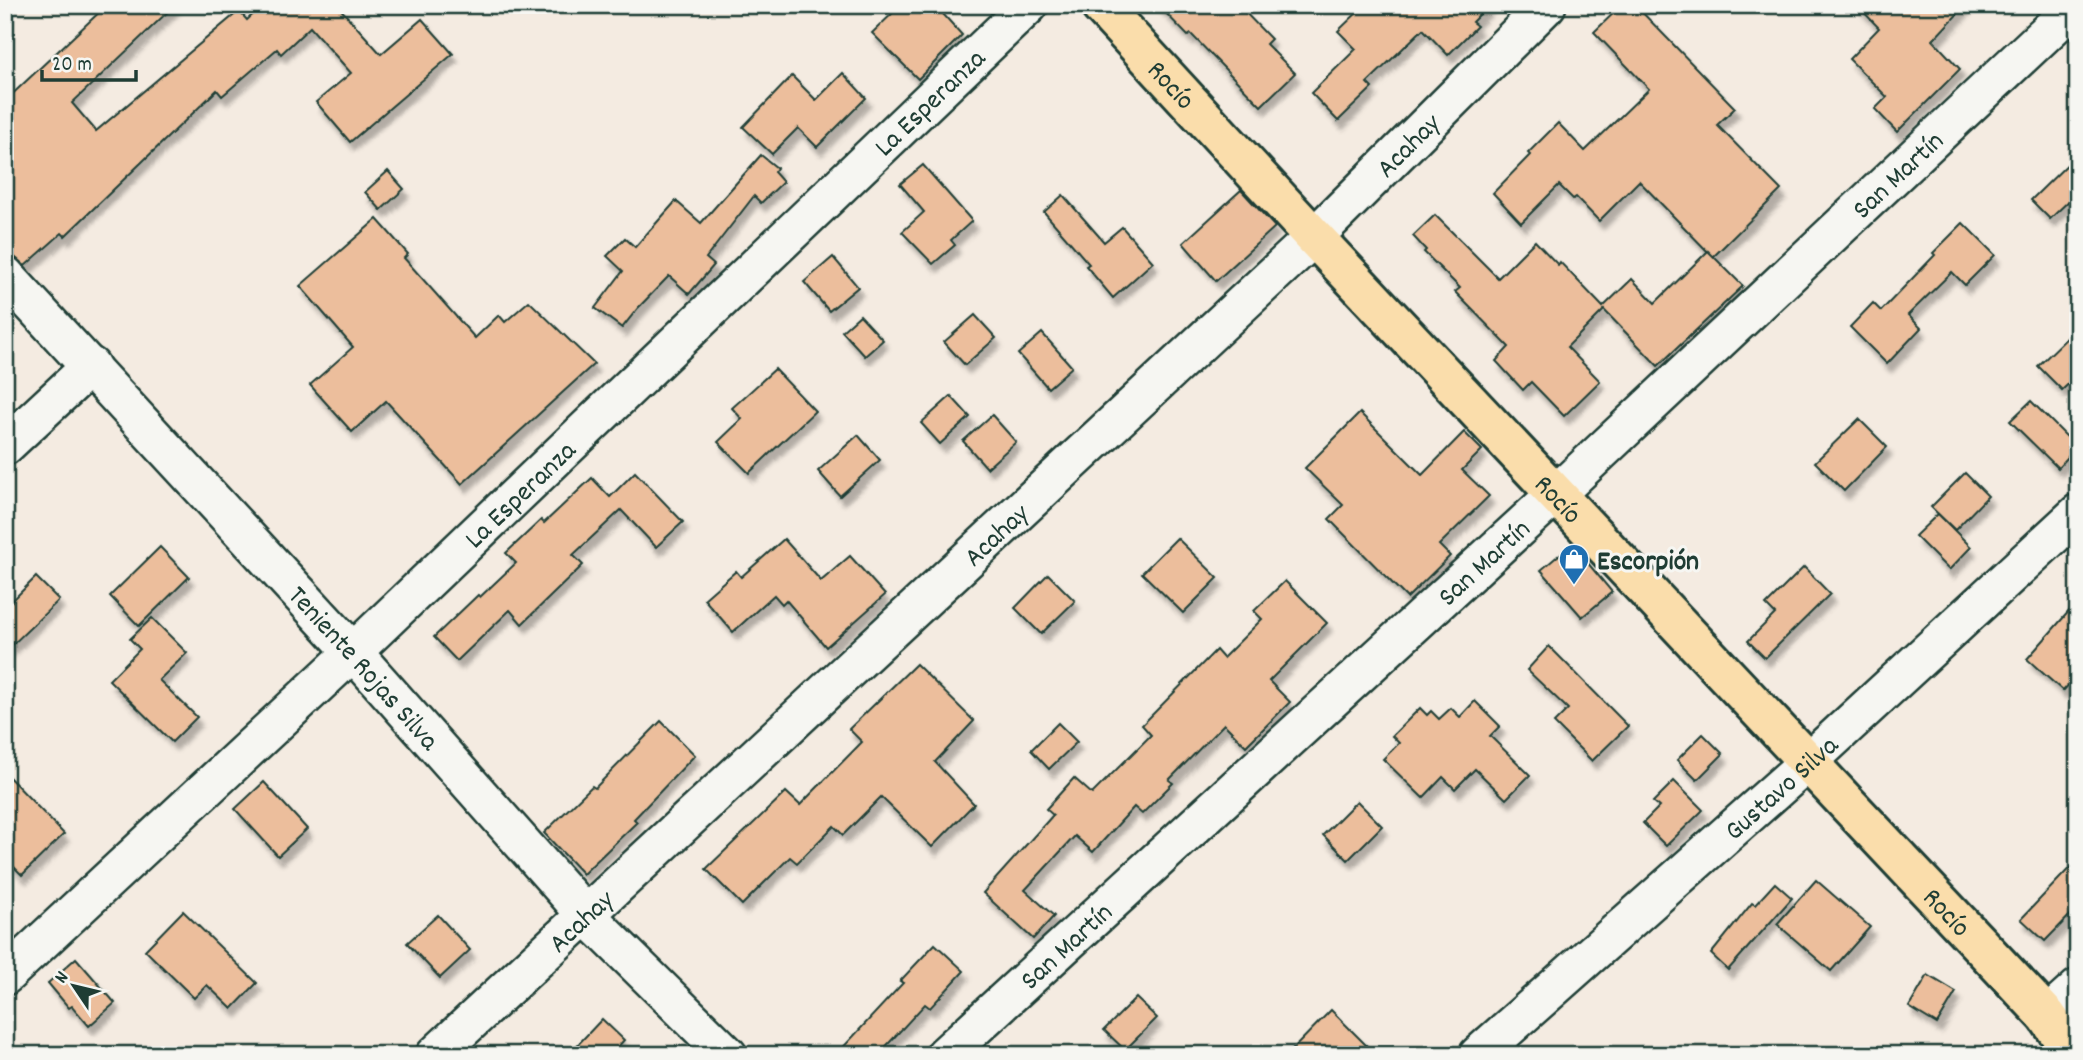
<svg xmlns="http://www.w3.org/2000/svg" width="2083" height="1060" viewBox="0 0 2083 1060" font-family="Dekko,sans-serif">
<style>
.building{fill:#ecbe9c;stroke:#1f3d34;stroke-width:2;filter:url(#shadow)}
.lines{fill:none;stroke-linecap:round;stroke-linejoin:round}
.minor-casing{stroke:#1f3d34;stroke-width:42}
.major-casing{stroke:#1f3d34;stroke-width:44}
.minor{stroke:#f6f6f2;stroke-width:37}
.major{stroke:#faddab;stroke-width:38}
.labels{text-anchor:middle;stroke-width:6;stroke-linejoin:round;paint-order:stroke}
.street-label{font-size:28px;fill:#1f3d34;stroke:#f6f6f2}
.poi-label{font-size:28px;font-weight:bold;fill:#1f3d34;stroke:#f6f6f2;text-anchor:start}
</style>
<defs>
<filter id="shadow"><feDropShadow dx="4.5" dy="8" stdDeviation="2" flood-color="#0004"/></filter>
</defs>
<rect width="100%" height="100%" fill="#f4ebe1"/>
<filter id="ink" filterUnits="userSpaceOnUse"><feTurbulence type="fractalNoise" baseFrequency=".0143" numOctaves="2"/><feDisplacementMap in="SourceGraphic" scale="14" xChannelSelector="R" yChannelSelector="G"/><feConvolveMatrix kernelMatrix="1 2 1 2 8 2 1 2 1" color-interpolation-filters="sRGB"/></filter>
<g filter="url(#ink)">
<!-- building -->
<g class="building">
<polygon points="107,5 175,5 72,103 96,131 239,11 247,20 263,5 337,5 381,54 422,19 453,54 350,142 316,102 351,73 310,27 281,54 277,49 222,96 217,90 65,236 62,233 25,266 5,249 5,101"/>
<polygon points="901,5 935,5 962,35 918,79 872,33"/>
<polygon points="1158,5 1238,5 1271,39 1266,44 1295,73 1261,106 1191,34 1188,36"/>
<polygon points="1365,5 1489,5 1472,22 1477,26 1448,55 1423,29 1367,83 1372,88 1338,121 1311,93 1356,49 1338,31"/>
<polygon points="1622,5 1635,5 1735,108 1717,125 1781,190 1713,257 1639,181 1599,221 1576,197 1573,199 1559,185 1521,223 1493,193 1530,155 1528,153 1558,123 1585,151 1649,89 1594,32"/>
<polygon points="1857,5 1966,5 1933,40 1960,69 1897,132 1875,109 1887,97 1849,59 1879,28"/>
<polygon points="843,73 866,98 817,147 798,128 772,154 743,127 792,76 816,100"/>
<polygon points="2078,154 2078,192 2050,219 2031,200"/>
<polygon points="761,155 777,168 774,172 783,182 761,203 754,196 706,258 714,265 689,294 669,276 638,308 622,328 595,308 623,271 607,256 625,238 635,247 676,201 701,223"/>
<polygon points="923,165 972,221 951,240 955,245 933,264 902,232 924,212 900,184"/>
<polygon points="388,171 404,189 381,210 365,192"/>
<polygon points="1241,190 1275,227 1216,281 1183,243"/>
<polygon points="1063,195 1104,242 1122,227 1153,262 1113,298 1086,266 1089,264 1044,212"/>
<polygon points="1435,215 1498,278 1535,241 1558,265 1560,262 1603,307 1632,279 1655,303 1708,251 1743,286 1658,366 1604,310 1567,347 1600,381 1564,416 1531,382 1523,390 1496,361 1509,347 1455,292 1460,288 1424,252 1426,250 1413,236"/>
<polygon points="377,219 408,254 404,258 475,338 499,315 505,322 529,301 594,364 462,484 386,401 352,432 310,385 353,347 300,286"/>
<polygon points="1963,223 1995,255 1965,285 1952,272 1908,315 1921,328 1887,364 1850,327 1873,303 1881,311 1935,255 1933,253"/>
<polygon points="833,257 858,287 829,311 804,282"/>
<polygon points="860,315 883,340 865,356 842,331"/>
<polygon points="975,315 996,338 965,365 944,342"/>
<polygon points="2078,327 2078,375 2062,390 2038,366"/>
<polygon points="1042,333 1072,367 1048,388 1018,354"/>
<polygon points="775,369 815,411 749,473 718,442 742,419 732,408"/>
<polygon points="951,396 970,417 940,444 921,423"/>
<polygon points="2031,401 2077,447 2058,468 2010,421"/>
<polygon points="1360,413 1422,475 1464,432 1482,450 1462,470 1489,496 1439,545 1450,556 1407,598 1329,519 1343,505 1305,468"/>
<polygon points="992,415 1016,442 987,468 963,441"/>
<polygon points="1859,419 1887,447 1844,491 1815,462"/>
<polygon points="858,435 880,460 840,496 818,471"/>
<polygon points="635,472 683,522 656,547 621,510 573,555 583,565 522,624 510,610 457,661 434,637 478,595 480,597 516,563 506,553 541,520 544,523 592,478 610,497"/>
<polygon points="1965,473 1988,496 1955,530 1931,507"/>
<polygon points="1938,514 1971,547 1949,570 1915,536"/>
<polygon points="1177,538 1218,578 1183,613 1142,573"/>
<polygon points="784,539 821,581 850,556 885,595 826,647 786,600 782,604 774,595 733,632 704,599 736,571 741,577"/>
<polygon points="1572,544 1612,592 1582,617 1541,570"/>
<polygon points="160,547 189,577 139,626 110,596"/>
<polygon points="1804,567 1830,594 1765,658 1748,641 1775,614 1766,605"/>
<polygon points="1048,574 1075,601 1041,634 1015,608"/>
<polygon points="36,577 59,600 5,652 5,608"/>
<polygon points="1285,581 1327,623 1269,681 1290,702 1246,746 1224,724 1169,780 1173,783 1142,814 1134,807 1093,852 1075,836 1025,890 1054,916 1033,939 983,893 1053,815 1046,809 1074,778 1092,794 1151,735 1142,725 1216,650 1223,658 1262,619 1254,611"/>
<polygon points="2078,601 2078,674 2063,691 2027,659"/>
<polygon points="152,618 187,653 159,680 197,717 172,742 109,680 140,649 130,639"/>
<polygon points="1549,646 1628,726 1592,761 1554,723 1568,709 1527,670"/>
<polygon points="916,664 974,721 935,762 974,804 932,847 881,797 843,835 834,826 797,863 790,857 742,905 706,869 786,792 800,805 862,742 849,729"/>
<polygon points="1475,701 1500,726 1490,736 1530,775 1506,799 1475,769 1455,789 1443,777 1423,798 1383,759 1399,743 1392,736 1420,708 1427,715 1431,711 1439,719 1451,708 1460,717"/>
<polygon points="661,721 695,755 634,819 637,822 583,874 544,833 592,786 595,788"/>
<polygon points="1058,723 1077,742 1049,769 1031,750"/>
<polygon points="1703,734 1723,754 1697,780 1677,760"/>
<polygon points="5,773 64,834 22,875 5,858"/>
<polygon points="1674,781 1703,810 1666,846 1643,823 1659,807 1653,802"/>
<polygon points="264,782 307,829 278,856 235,809"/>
<polygon points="1357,801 1382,826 1348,860 1323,835"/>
<polygon points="2078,859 2078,907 2045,941 2021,919"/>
<polygon points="1816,880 1870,927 1831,971 1777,924"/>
<polygon points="1775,883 1792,898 1728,970 1711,954 1752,903 1755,905"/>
<polygon points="183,911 257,983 232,1009 207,985 194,998 145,950"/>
<polygon points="438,915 470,950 440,978 407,943"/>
<polygon points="935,944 964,971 930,1008 925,1004 878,1055 836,1055 903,983 900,981"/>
<polygon points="76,958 115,1003 89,1026 72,1006 69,1008 48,983"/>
<polygon points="1928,975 1956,992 1937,1024 1909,1007"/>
<polygon points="1136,998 1157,1018 1125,1050 1104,1030"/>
<polygon points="1331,1010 1376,1055 1287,1055"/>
<polygon points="602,1019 624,1040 611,1055 568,1055"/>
</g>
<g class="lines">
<!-- minor casing -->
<g class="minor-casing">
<g id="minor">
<path id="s1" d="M5,275L353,652L586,915L728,1055"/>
<polyline points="5,446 91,366"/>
<path id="s2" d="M5,976L353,652L1029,5"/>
<polyline points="2047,1016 2078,988"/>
<path id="s3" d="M435,1055L1314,237L1547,5"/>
<path id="s4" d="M945,1055L1556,494L2076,5"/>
<path id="s5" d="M1478,1055L1808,762L2078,513"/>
</g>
</g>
<!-- major casing -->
<g class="major-casing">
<g id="major">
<path id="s6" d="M1100,5L1314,237L2047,1016L2074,1055"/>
</g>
</g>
<!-- minor -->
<use href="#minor" class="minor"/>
<!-- major -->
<use href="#major" class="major"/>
</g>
</g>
<!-- icons -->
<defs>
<g id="shop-pin" transform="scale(1.575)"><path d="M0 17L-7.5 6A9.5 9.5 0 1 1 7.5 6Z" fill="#1f6fb2" stroke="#f6f6f2"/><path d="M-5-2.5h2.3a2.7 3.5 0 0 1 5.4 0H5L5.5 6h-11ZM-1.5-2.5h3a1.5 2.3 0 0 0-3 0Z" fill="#fff"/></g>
</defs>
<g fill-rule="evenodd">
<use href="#shop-pin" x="1574" y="559"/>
</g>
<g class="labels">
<!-- street labels -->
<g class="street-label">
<text dy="10" stroke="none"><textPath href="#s6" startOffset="107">Rocío</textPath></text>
<text dy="10" stroke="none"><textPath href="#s2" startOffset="1272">La Esperanza</textPath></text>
<text dy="10" stroke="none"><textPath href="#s3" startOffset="1332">Acahay</textPath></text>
<text dy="10" stroke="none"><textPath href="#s4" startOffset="1297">San Martín</textPath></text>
<text dy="10" stroke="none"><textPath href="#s2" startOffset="705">La Esperanza</textPath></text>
<text dy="10" stroke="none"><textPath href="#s6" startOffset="674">Rocío</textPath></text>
<text dy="10" stroke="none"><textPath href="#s3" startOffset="765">Acahay</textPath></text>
<text dy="10" stroke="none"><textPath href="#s4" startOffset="730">San Martín</textPath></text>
<text dy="10" stroke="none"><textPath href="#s1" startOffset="532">Teniente Rojas Silva</textPath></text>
<text dy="10" stroke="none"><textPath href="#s5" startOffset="404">Gustavo Silva</textPath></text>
<text dy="10" stroke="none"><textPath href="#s6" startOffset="1241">Rocío</textPath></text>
<text dy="10" stroke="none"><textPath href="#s3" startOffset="198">Acahay</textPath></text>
<text dy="10" stroke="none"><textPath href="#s4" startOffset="163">San Martín</textPath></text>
</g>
<!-- poi labels -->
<g class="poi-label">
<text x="1597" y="569">Escorpión</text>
</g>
</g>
<!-- margin -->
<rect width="2083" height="1060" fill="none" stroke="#f6f6f2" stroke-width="28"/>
<rect x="14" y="14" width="2055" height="1032" fill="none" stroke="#1f3d34" stroke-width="2.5" filter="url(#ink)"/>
<!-- north arrow -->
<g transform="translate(74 986) rotate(305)" stroke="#f6f6f2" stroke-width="5" paint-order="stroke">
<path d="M0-5L12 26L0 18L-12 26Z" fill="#1f3d34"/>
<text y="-10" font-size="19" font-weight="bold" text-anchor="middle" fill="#1f3d34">N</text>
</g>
<!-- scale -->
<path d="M42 70v10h94v-10" fill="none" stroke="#1f3d34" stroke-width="3.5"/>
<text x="52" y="70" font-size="21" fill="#1f3d34" stroke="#f6f6f2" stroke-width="5" paint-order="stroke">20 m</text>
</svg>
